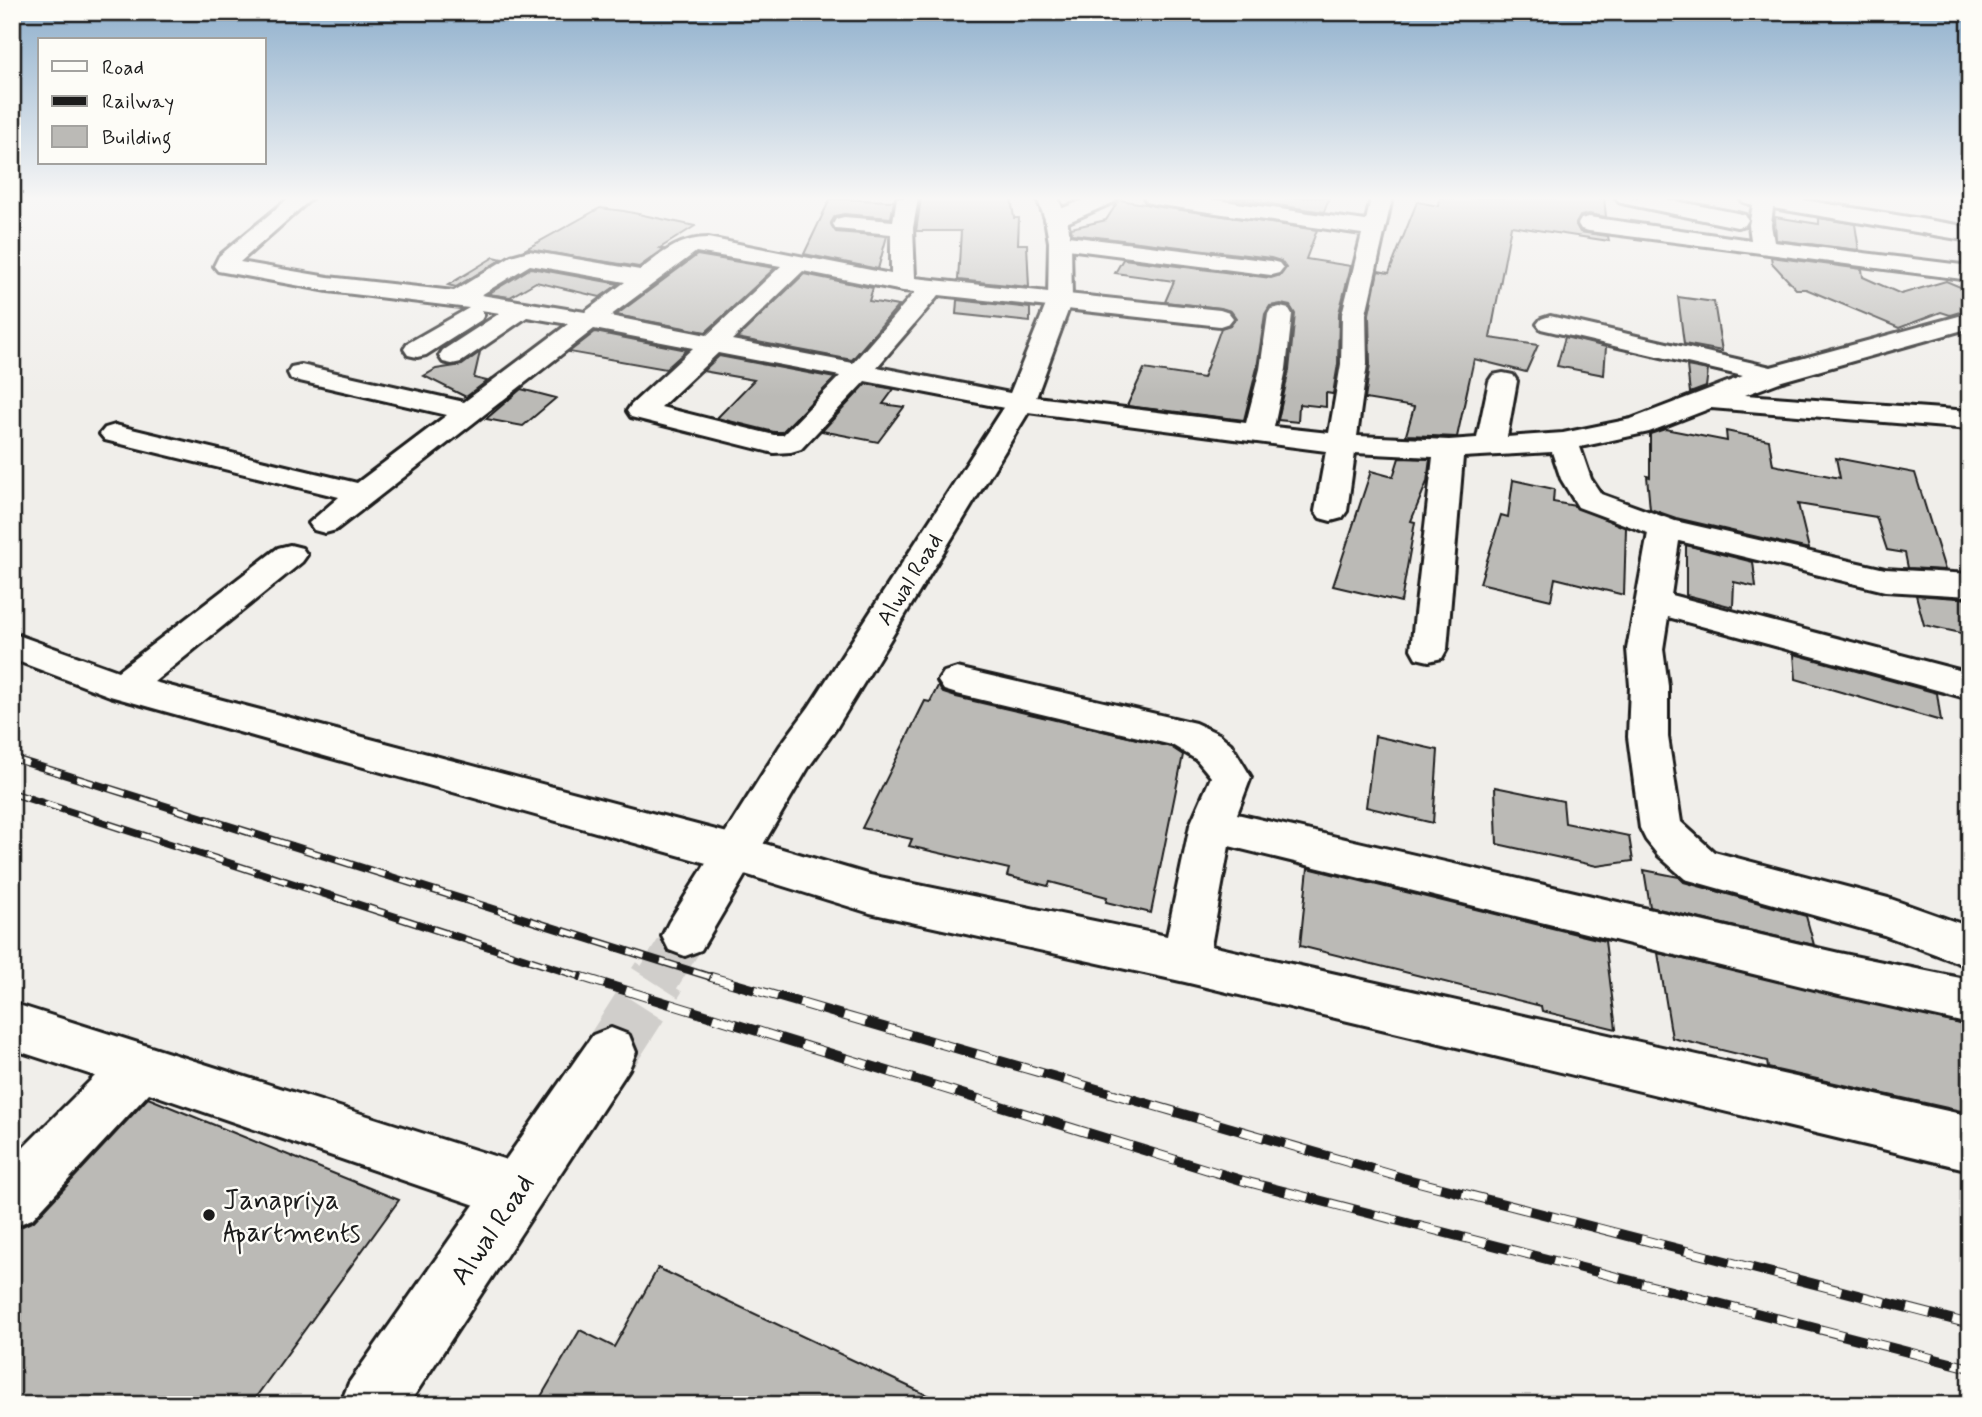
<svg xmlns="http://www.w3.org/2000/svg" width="1982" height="1417" viewBox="0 0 1982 1417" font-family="Mynerve,sans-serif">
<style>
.building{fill:#bbbab6;stroke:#1c1c1c;stroke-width:2}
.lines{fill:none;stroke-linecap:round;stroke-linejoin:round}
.major-tunnel-far1{stroke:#d0cecb;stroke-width:42;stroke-dasharray:42 21;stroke-linecap:butt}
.major-tunnel{stroke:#d0cecb;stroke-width:55;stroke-dasharray:55 27;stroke-linecap:butt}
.minor-casing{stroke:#1c1c1c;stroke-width:6}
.major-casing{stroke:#1c1c1c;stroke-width:6}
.minor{fill:#fdfcf7;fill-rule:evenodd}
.major{fill:#fdfcf7;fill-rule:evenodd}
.rail-far1-casing{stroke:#1c1c1c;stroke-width:8}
.rail-casing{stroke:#1c1c1c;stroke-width:10}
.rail-far1{stroke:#fdfcf7;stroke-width:5;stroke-dasharray:17;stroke-linecap:butt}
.rail{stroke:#fdfcf7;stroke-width:8;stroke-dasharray:23;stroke-linecap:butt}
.poi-dot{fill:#1c1c1c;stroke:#fdfcf7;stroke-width:2.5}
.labels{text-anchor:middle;stroke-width:5;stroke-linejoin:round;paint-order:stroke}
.street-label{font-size:23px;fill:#1c1c1c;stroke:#fdfcf7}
.near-poi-label{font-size:28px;fill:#1c1c1c;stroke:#fdfcf7;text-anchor:start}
.near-street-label{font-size:28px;fill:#1c1c1c;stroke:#fdfcf7}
</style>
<rect width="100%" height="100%" fill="#f0eeea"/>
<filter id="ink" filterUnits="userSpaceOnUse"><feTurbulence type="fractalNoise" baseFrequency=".0143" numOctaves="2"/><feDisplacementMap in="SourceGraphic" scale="14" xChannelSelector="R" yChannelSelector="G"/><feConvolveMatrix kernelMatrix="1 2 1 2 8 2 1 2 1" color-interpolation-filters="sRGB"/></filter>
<g filter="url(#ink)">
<!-- building -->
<g class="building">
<polygon points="921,198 1011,198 1014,218 1019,218 1018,244 1027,244 1029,287 958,280 961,231 916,231"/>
<polygon points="1231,198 1329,198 1324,212"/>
<polygon points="1440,198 1604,198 1606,217 1589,214 1580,216 1576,225 1580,232 1608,236 1609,241 1511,226 1490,338 1538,345 1526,372 1474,359 1457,437 1406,435 1414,407 1365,399 1370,364 1369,314 1378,271 1389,273 1417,202 1439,206"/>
<polygon points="830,199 894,201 891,218 844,214 835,216 831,223 836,232 887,236 878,269 804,254"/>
<polygon points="1119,200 1317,230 1306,259 1351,266 1339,313 1338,364 1333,394 1326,393 1326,407 1299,404 1298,422 1278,420 1289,370 1295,314 1290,306 1281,304 1270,306 1265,314 1257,368 1244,420 1127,406 1144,369 1203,378 1221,328 1231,325 1236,318 1231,311 1221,308 1165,302 1174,281 1115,273 1123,259 1271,278 1281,275 1286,268 1281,261 1271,258 1072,234 1071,228 1106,220"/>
<polygon points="600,208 624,211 695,226 660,248 664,249 639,267 526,249"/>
<polygon points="1775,217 1819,224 1819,218 1855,224 1859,250 1776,240"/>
<polygon points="697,255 775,268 706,332 616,315"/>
<polygon points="494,257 502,259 456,287 448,285"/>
<polygon points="1771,257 1862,269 1863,277 1901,294 1946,281 1970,291 1970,309 1950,315 1941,312 1899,328 1806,289 1796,289 1772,263"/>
<polygon points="531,268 619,284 600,297 536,282 510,297 488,294"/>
<polygon points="804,274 873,288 869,301 898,306 852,360 737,338"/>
<polygon points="1678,297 1714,302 1722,351 1684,344"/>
<polygon points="957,300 1030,308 1030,322 956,314"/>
<polygon points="595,332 687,350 666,369 569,352"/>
<polygon points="1565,337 1606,347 1604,375 1557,366"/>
<polygon points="480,352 474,378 487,381 466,397 424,376 436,369 462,365"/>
<polygon points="719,356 835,378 782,432 774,432 717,418 754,380 703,371"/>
<polygon points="1687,366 1708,370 1706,387 1690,393"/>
<polygon points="866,384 894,389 883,404 904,407 878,442 822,431"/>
<polygon points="521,389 556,398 523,426 486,419"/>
<polygon points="1665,429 1727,441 1726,431 1769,440 1773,465 1840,478 1836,458 1915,473 1945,570 1908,568 1905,553 1887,550 1876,517 1798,504 1809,549 1676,518 1650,509 1647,476 1650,477 1650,434"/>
<polygon points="1399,458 1430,459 1427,482 1411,521 1415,522 1401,602 1333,586 1371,471 1393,477"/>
<polygon points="1513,480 1554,489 1553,502 1575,506 1626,528 1624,595 1555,578 1551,600 1480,583 1501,515 1508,517"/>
<polygon points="1686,545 1753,562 1756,587 1734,582 1733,607 1686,595"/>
<polygon points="1916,595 1970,599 1970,635 1924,625"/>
<polygon points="1794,654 1937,693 1941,721 1796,679"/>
<polygon points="938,686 943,693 956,697 1171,747 1183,755 1151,913 1106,902 1107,897 1050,882 1048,886 1007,876 1009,869 909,846 912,839 862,828 925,701 930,702"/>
<polygon points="1375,736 1438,750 1433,823 1366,807"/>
<polygon points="1495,787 1563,801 1565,823 1629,836 1633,861 1597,866 1497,844"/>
<polygon points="1308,868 1605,941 1616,1029 1542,1011 1541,1006 1300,946"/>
<polygon points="1644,870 1679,877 1684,882 1806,916 1814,945 1650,907"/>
<polygon points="1658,953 1970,1026 1970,1113 1768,1068 1767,1061 1672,1038"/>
<polygon points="148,1098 399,1200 250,1405 12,1405 12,1233 18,1228 34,1221"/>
<polygon points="658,1268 948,1405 536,1405 580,1330 614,1347"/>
</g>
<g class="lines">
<!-- major-tunnel-far1 -->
<polyline class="major-tunnel-far1" points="658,979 685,936"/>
<!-- major-tunnel -->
<polyline class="major-tunnel" points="611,1052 659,977"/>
<!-- minor casing -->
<g class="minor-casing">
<g id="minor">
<path d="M289,198H312L240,262L328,277L454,291L511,256L529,251L640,270C662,253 679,238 708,238L891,274V234L836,229L833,224L836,219L844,217L893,221L897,198H918L913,228L915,278L1220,310L1229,313L1233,318L1229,323L1220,326L939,295L877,367L1020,395L1246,423L1260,369L1268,314L1271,309L1280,307L1289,309L1292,314L1286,369L1274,427L1329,433L1341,364L1342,314L1362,234L1154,204L1147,202L1144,198H1202L1366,221L1371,198H1392L1366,314L1367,364L1357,436L1449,440L1477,438L1489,381L1493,375L1503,373L1513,375L1517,381L1507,437L1563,433L1631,419L1743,376L1541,329L1537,324L1541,319L1550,316L1771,367L1970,313V328L1782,381L1745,395L1970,411V429L1711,408L1649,432L1580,447L1591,479L1601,494L1675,521L1885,569L1970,574V596L1885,591L1679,541L1671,595L1970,673V699L1668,617L1663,649L1668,686V737L1681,822L1714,852L1888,898L1970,927V967L1884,935L1685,879L1658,855L1646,840L1640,828L1628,737L1630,686L1627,649L1648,533L1578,507L1561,479L1552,452L1463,457L1447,649L1442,658L1429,661L1416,658L1411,649L1433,457L1355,453L1347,511L1342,518L1331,521L1320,518L1315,511L1326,451L1020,411L865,381L801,449L791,452L774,453L631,417L627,411L631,405L693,348L594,329L336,530L325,533L314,530L309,523L339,497L105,440L100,434L105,428L115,425L357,483L447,415L291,379L288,373L291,367L301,365L464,402L568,324L527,317L461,362L452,364L443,362L439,356L443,350L500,313L481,310L484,315L481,320L426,355L417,357L408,355L404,349L408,343L469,308L328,291L218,271L214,266L219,256ZM696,252L781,266L707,335L610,316ZM530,265L625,282L585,312L481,295ZM803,271L903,291L915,292L853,363L732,340ZM718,353L840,376L783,435H774L661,407Z"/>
<polygon points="1088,198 1117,198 1114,202 1064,224 1048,224 1045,219 1048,214"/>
<polygon points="1616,198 1660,198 1737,213 1745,215 1748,220 1745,225 1737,227 1626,204 1619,202"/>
<polygon points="1740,198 1791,198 1970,227 1970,241 1773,208 1771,225 1774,242 1970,266 1970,280 1589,231 1581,229 1578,224 1581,219 1589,217 1751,240 1749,225 1753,205 1743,202"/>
<polygon points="1060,235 1271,261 1279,263 1283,268 1279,273 1271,275 1052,247 1049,242 1052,237"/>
<polygon points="290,545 302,548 307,555 302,562 154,682 735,835 870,875 1167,936 1190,825 1211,777 1197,760 1172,745 957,694 944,690 938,681 944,672 957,668 1195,723 1219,734 1231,744 1251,777 1237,814 1839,953 1970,980 1970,1024 1839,995 1229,846 1211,946 1970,1116 1970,1170 1185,982 870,913 735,871 110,696 12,659 12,633 118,671 278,548"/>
<polygon points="12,1003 516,1163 535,1172 544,1191 535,1210 516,1219 149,1093 32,1219 12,1227 12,1159 95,1076 12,1049"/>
</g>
</g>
<!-- major casing -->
<g class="major-casing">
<g id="major">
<polygon points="1037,198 1058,198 1067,219 1071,242 1072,300 1034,403 837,727 808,768 701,950 685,956 669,950 662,936 669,922 780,746 809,707 1006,403 1048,300 1049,242 1045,219"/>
<polygon points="611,1028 629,1035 636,1052 629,1069 408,1405 340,1405 349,1383 593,1035"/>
</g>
</g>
<!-- minor -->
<use href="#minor" class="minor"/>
<!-- major -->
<use href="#major" class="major"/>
<!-- rail-far1 casing -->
<g class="rail-far1-casing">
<g id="rail-far1">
<polyline points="12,758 717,979"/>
<polyline points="12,793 588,979"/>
</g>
</g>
<!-- rail casing -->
<g class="rail-casing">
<g id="rail">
<polyline points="582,977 1244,1181 1970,1368"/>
<polyline points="711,977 1403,1178 1970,1324"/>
</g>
</g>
<!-- rail-far1 -->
<use href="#rail-far1" class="rail-far1"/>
<!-- rail -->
<use href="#rail" class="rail"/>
</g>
</g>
<!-- sky -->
<linearGradient id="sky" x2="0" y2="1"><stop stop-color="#8eafcc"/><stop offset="0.5" stop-color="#f8f7f6"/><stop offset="1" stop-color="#f8f7f6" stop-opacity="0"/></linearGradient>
<rect width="1982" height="397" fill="url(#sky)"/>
<!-- markers -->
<circle class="poi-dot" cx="209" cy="1215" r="7"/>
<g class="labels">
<!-- street labels -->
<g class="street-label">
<text transform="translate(909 579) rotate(-58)" y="8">Alwal Road</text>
</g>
<!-- near-poi labels -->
<g class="near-poi-label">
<text x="223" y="1209">Janapriya<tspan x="223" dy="32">Apartments</tspan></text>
</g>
<!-- near-street labels -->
<g class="near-street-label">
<text transform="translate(491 1229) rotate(-56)" y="10">Alwal Road</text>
</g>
</g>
<!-- margin -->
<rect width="1982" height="1417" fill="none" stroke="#fdfcf7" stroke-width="42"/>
<rect x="21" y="21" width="1940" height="1375" fill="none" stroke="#1c1c1c" stroke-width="2.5" filter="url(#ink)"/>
<!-- legend -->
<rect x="38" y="38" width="228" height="126" fill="#fdfcf7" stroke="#a3a29f" stroke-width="2"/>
<rect x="52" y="61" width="35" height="10" fill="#fdfcf7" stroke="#a3a29f" stroke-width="2"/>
<text x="102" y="74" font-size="21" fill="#1c1c1c">Road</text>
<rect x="52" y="96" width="35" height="10" fill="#1c1c1c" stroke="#a3a29f" stroke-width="2"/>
<text x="102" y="108" font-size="21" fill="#1c1c1c">Railway</text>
<rect x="52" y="126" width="35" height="21" fill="#bbbab6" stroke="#a3a29f" stroke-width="2"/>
<text x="102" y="144" font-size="21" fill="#1c1c1c">Building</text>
</svg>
